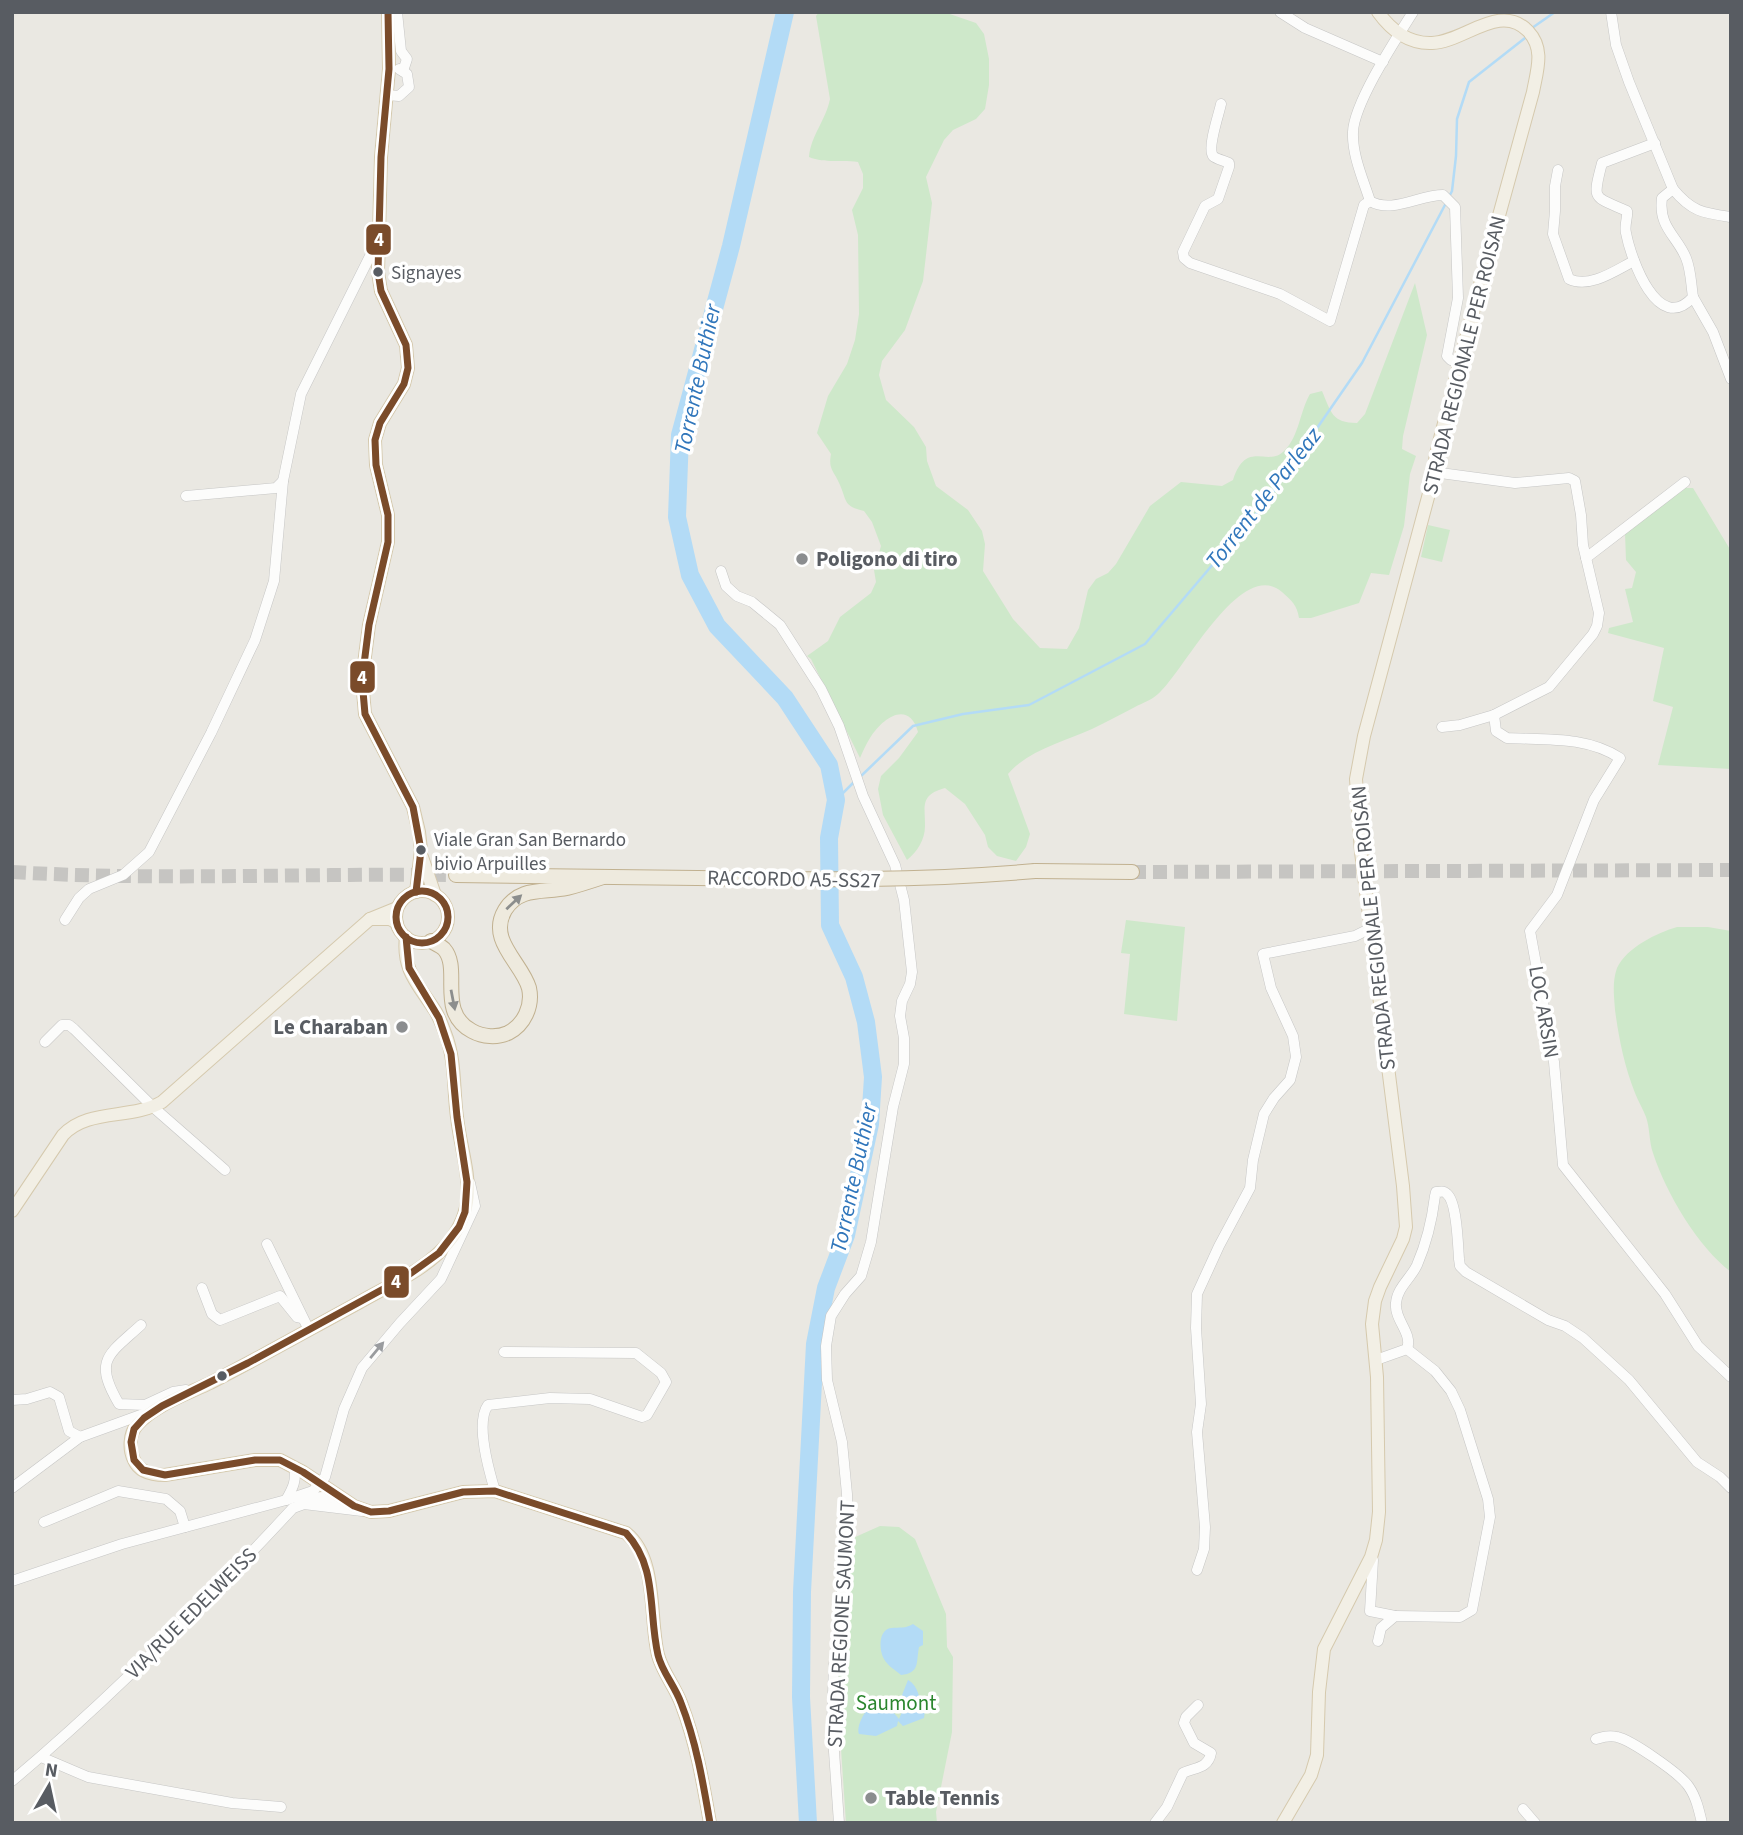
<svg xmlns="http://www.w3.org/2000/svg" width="1743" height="1835" viewBox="0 0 1743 1835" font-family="'Source Sans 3',sans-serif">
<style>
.green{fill:#cee8ca}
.water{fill:#b3dbf6}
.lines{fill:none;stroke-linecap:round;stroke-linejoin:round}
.stream{stroke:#b3dbf6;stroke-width:2.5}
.river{stroke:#b3dbf6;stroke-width:18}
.highway-tunnel{stroke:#c6c5c2;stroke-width:14;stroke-dasharray:14 7;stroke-linecap:butt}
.minor-casing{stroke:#c6c6c5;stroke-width:11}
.major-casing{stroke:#d5c9ad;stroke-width:14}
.highway-casing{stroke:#c1b190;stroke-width:16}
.minor{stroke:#fcfcfb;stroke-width:10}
.major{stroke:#f2efe5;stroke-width:12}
.highway{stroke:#eeeade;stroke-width:14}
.highway-bridge-casing{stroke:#c1b190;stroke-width:16;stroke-linecap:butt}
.highway-bridge{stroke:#eeeade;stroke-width:14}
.bus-1-casing{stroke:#fff;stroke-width:12}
.bus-1{stroke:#7a4b2a;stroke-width:7}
.oneway{fill:#8c8e8d}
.oneway2{fill:#9a9c9f}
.bus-dot{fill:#585c62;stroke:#fff;stroke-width:2.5}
.poi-dot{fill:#8b8d8f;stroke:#fff;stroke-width:2.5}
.labels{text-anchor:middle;stroke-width:7;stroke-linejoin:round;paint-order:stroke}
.bus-label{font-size:19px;fill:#585c62;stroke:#fff;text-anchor:start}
.street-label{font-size:21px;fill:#585c62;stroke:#fff}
.poi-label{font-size:21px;font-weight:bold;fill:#585c62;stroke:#fff;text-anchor:start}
.park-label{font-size:21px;fill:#2b862e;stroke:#fff}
.water-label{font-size:23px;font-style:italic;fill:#3076bb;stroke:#fff}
.line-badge{stroke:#fff;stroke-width:2.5}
.badge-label{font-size:19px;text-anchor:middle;font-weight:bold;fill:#fff}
</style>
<rect width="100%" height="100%" fill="#eae8e2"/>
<!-- green -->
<g class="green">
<path d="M819,12H944L976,23L984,34L989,59V85L985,109L976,119L953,130L944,140L926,177L932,203L923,281L905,330L882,361L879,375L886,400L914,427L926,447L927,461L936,486L968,510L982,531L985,544L983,571L1013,619L1040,648L1067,649L1079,628L1088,590L1096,579L1108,573L1116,564L1150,506L1181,482L1222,486L1233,480C1247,438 1268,469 1285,450C1299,436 1300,411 1310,394L1322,391C1331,412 1332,423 1357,423L1365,414L1415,283L1427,335L1403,436L1402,449L1416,456L1410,474L1404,526L1389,575L1371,573L1359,603L1311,618H1299C1297,605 1292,601 1282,592C1241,556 1183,673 1158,694C1152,700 1142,703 1135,707C1121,714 1107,722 1092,729C1065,741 1027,751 1008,774L1030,834L1026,847L1016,861L997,856L988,847L985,835L965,804L945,788C920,795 925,805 925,826C925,840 917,852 907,860L883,815L878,789L881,776L899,758L918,732C909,700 883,717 870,738C866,744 863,751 860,758L811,659L807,656L828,641L840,617L871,593L876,582L874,570L881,546L872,522L864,511C843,506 847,501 840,485C834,470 828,470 831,454L817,433L828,396L847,364L855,340L859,314L858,235L852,210L863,188V174L858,162C841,159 826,164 809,157C811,135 826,120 830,99L816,16Z"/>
<polygon points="1681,488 1693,488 1731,551 1731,769 1658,765 1673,707 1653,701 1664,648 1608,633 1609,628 1633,622 1625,589 1632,588 1636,572 1626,560 1625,533"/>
<polygon points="1428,525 1450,530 1442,562 1421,557"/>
<polygon points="1126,920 1185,927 1177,1021 1124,1014 1130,954 1121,953"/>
<path d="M1677,927H1708L1731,931V1272C1698,1247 1666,1193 1653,1153C1649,1142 1650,1128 1646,1117C1643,1109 1638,1101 1635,1093C1624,1065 1619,1039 1615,1010C1614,996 1612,982 1617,968C1627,947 1657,933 1677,927Z"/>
<polygon points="880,1526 899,1527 915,1539 946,1614 947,1647 953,1657 952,1732 936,1812 937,1823 846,1823 837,1689 853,1538"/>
</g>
<!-- water -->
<g class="water">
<path d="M913,1624L923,1631V1645L919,1647C916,1663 920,1673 901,1675C895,1670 887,1665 884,1659C879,1650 878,1630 891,1628C900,1627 905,1629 913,1624Z"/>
<path d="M908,1680C919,1686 919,1700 925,1711L924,1718L903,1726L898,1721L897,1726L876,1736L859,1734C856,1726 865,1710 872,1705L894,1713L899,1719L905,1705L902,1695Z"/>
</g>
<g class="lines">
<!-- stream -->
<g class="stream">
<polyline points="1532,28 1555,12"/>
<polyline points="1449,197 1452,191 1456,156 1457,119 1469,82 1525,38"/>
<polyline points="860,777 913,726 963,714 1029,705 1145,644 1266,502 1362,363 1446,203"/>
<polyline points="836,800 855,781"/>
</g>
<!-- river -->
<polyline class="river" points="785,12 731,246 680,435 677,517 690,575 717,626 785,698 829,765 836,800 829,838 830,925 854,977 866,1022 873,1077 870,1124 846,1235 826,1288 815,1344 802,1592 801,1697 808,1823"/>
<!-- highway-tunnel -->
<g class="highway-tunnel">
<path d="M12,872C160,881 308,873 456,875"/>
<polyline points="1132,872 1731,870"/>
</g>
<!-- minor casing -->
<g class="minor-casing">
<g id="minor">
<polyline points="397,12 401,51 407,59 403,71"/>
<polyline points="1280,12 1305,28 1383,62"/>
<path d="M1413,12C1396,39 1354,103 1353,132C1352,155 1363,179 1370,201C1392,214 1419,195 1443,195L1455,207L1458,298L1447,356L1451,360L1460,363"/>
<path d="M1611,12L1616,45L1629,82L1673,189C1692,212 1703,213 1731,217"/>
<polyline points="387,95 399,96 409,87 407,74 399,69"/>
<path d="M1221,104C1219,114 1207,148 1213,156C1216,159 1225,161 1229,163V167L1218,199L1205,206L1183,252L1184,258L1190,263L1280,294L1330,321L1364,205L1370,201"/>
<path d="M1655,143L1602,163C1592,201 1593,196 1627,211C1628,218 1624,225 1626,233C1631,259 1658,336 1693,297C1691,284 1691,270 1686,258C1677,236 1658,227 1662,198L1673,189"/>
<path d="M1558,170L1555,186V211L1553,234L1569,279C1590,289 1616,270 1634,261"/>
<polyline points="1693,297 1713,332 1731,379"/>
<polyline points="1433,472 1515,483 1569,478 1575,481 1581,515 1583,545 1599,613 1597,626 1593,634 1549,687 1494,715 1460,725 1442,727"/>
<polyline points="186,496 276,488 283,481"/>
<polyline points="1586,558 1685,482"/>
<polyline points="721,571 726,586 737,596 752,602 780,625 821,689 839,726 863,796 895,865 904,900 912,972 910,984 902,1001 900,1016 904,1038 904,1064 893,1107 871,1242 861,1276 845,1294 831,1316 826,1346 827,1380 842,1442 847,1494 848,1537 834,1665 832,1723 839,1823"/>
<path d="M1494,715L1496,731L1507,738C1546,740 1586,736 1620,758L1594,800L1557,895L1530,931L1554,1062L1563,1165L1665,1294L1698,1346L1731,1377"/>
<polyline points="65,920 79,898 89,889 123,875 149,852 211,733 255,640 274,581 283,481 301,394 377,242"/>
<polyline points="45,1042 62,1025 69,1025 74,1029 153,1107 225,1170"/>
<polyline points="267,1244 309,1330"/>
<polyline points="202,1288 212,1314 220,1320 280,1296 297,1317 302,1318"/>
<path d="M141,1325C108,1355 93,1360 119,1404L145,1405L173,1392L186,1390"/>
<path d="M1376,1360L1407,1349C1413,1333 1394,1320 1396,1303C1397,1288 1411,1278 1417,1265C1427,1242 1432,1220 1435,1196L1436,1192C1442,1192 1443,1190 1447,1194C1457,1202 1458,1246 1459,1259L1460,1266L1466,1272L1548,1320L1565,1326L1583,1338L1629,1380L1697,1462L1720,1477L1731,1488"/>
<polyline points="12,1400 27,1399 50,1392 59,1397 69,1431 80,1437"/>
<polyline points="12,1488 80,1437 149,1412"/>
<path d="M495,1491C489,1471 475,1423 488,1405L550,1398L590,1399L642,1417L647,1415L666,1382L661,1373L636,1353L504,1352"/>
<polyline points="300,1499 323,1497 342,1499"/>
<path d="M286,1500C293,1488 297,1480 294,1466"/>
<polyline points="44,1522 118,1491 166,1499 180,1511 185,1527"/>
<polyline points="1371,1557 1373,1560 1370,1611 1395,1616"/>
<polyline points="1197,1570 1204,1549 1205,1527 1197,1432 1201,1404 1196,1328 1197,1294 1219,1246 1250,1188 1253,1160 1264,1114 1274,1098 1290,1080 1296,1057 1293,1036 1271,988 1263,954 1355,936 1371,928"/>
<polyline points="12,1581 122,1544 286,1500 313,1491 325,1477 344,1409 362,1368 400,1323 441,1279 475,1206 470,1183"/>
<polyline points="1378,1641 1381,1628 1395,1616 1460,1617 1472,1610 1490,1517 1488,1499 1460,1410 1451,1391 1435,1371 1407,1349"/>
<path d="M1596,1739C1603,1737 1609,1735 1617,1737C1631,1740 1681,1774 1689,1787C1696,1797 1699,1810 1702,1823"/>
<polyline points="41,1757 88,1777 232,1803 281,1807"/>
<path d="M12,1781C112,1697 204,1604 293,1508L304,1504L362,1511"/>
<polyline points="1523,1809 1535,1823"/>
<path d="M1155,1823L1167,1807L1183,1773C1195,1767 1208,1769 1211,1753L1194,1743L1184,1723L1186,1717L1198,1705"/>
</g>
</g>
<!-- major casing -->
<g class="major-casing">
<g id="major">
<polyline points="388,12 389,69 381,157 378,272 381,291 406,345 408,368 404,384 380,423 375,440 376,465 388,515 388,542 369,625 362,680 365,714 413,807 419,832 421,850 416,892"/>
<polyline points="422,857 435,895"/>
<circle cx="422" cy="917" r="26"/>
<polyline points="397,923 390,919 370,919 397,908"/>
<path d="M406,937C402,970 418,984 434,1009C439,1016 442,1025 445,1033C456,1061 453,1088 457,1117C462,1163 483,1201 448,1243C426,1270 389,1285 360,1302C310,1329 261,1357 210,1383C187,1394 155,1405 137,1425C129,1434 129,1450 134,1460C139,1472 152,1475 165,1475L255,1460H280L303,1472L354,1506L371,1512L389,1511L463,1492L495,1491L626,1533C658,1558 649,1618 658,1655C662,1671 675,1687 681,1703C696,1742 703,1782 710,1823"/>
<path d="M12,1211L63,1135C88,1108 131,1120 162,1102L370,919"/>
<path d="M1283,1823L1311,1775L1317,1755L1319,1692L1324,1649L1371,1557L1376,1540L1379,1512L1377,1377L1372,1324L1375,1301L1380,1287L1403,1239L1406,1227L1403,1186L1361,852L1356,779L1364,736L1431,486L1436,454L1481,281L1533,92C1537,70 1545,49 1528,31C1500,2 1464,42 1432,43C1409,44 1391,30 1378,12"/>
</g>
</g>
<!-- highway casing -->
<g class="highway-casing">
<g id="highway">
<polyline points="1035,871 1132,872"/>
<polyline points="456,875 697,878"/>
<path d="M431,941C434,943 441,946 444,949C462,969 436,1012 472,1031C483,1037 497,1038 508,1033C524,1025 533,1006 529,988C522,963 487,940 505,910C520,886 544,893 567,888C579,885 591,881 603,877"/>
</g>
</g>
<!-- minor -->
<use href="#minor" class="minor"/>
<!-- major -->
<use href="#major" class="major"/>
<!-- highway -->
<use href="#highway" class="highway"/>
<!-- highway-bridge casing -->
<g class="highway-bridge-casing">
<path id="highway-bridge" d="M697,878C811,880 921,881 1035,871"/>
</g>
<!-- highway-bridge -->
<use href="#highway-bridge" class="highway-bridge"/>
<!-- bus-1 casing -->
<g class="bus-1-casing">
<g id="bus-1">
<polyline points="388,12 389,69 381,157 378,272 381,291 406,345 408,368 404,384 380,423 375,440 376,465 388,515 388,542 369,625 362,680 365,714 413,807 421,850 416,892"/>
<circle cx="422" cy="917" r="26"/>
<path d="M406,937L409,968L439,1018L451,1054L457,1117L467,1182L465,1212L459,1227L439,1253L407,1276L248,1363L162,1406L144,1418L134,1429L131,1442L134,1460L143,1470L165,1475L255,1460H280L303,1472L354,1506L371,1512L389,1511L463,1492L495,1491L626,1533C658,1567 648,1612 658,1655C662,1672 675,1686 681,1703C696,1741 703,1782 710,1823"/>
</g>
</g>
<!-- bus-1 -->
<use href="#bus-1" class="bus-1"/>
</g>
<!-- one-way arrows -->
<defs><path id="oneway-solid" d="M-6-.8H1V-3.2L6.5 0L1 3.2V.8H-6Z" transform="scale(1.75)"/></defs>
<g class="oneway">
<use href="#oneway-solid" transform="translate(514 902) rotate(-43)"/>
<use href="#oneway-solid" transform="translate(453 1000) rotate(79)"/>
</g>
<use class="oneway2" href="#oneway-solid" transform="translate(377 1350) rotate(-50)"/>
<!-- markers -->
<g class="bus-dot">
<circle cx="378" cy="272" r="6"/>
<circle cx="421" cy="850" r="6"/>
<circle cx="222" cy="1376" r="6"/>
</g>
<g class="poi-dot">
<circle cx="802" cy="559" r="7"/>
<circle cx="402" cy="1027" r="7"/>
<circle cx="871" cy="1798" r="7"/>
</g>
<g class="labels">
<!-- bus labels -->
<g class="bus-label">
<text x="391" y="279">Signayes</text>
<text x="434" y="846">Viale Gran San Bernardo<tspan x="434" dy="24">bivio Arpuilles</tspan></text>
</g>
<!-- street labels -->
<g class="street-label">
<text transform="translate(1464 355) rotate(-76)" y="7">STRADA REGIONALE PER ROISAN</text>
<text transform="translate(794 879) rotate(1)" y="7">RACCORDO A5-SS27</text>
<text transform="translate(1373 928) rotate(-96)" y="7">STRADA REGIONALE PER ROISAN</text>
<text transform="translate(1544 1012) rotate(80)" y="7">LOC ARSIN</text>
<text transform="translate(191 1613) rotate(-45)" y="7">VIA/RUE EDELWEISS</text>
<text transform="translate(841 1624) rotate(-87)" y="7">STRADA REGIONE SAUMONT</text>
</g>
<!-- poi labels -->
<g class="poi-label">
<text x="816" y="566">Poligono di tiro</text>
<text x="388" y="1034" text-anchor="end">Le Charaban</text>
<text x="885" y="1805">Table Tennis</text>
</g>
<!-- park labels -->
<g class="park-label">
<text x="896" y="1710">Saumont</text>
</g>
<!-- water labels -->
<g class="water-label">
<text transform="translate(697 379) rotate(-78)" y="8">Torrente Buthier</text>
<text transform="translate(1263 498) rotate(-52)" y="8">Torrent de Parleaz</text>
<text transform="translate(853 1178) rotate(-78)" y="8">Torrente Buthier</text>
</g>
</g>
<g class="line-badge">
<rect x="365" y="223" width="27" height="33" rx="7" fill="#7a4b2a"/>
<rect x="349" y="660" width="27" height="34" rx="7" fill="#7a4b2a"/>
<rect x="383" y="1265" width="27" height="34" rx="7" fill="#7a4b2a"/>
</g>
<g class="badge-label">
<text x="379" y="246">4</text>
<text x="362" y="684">4</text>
<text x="396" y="1288">4</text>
</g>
<!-- border -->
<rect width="1743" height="1835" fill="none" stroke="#585c62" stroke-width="28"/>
<!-- north arrow -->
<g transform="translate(49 1786) rotate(9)" stroke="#ffffff" stroke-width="5" paint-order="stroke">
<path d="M0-5L12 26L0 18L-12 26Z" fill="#585c62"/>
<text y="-10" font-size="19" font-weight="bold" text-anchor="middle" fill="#585c62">N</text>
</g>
</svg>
